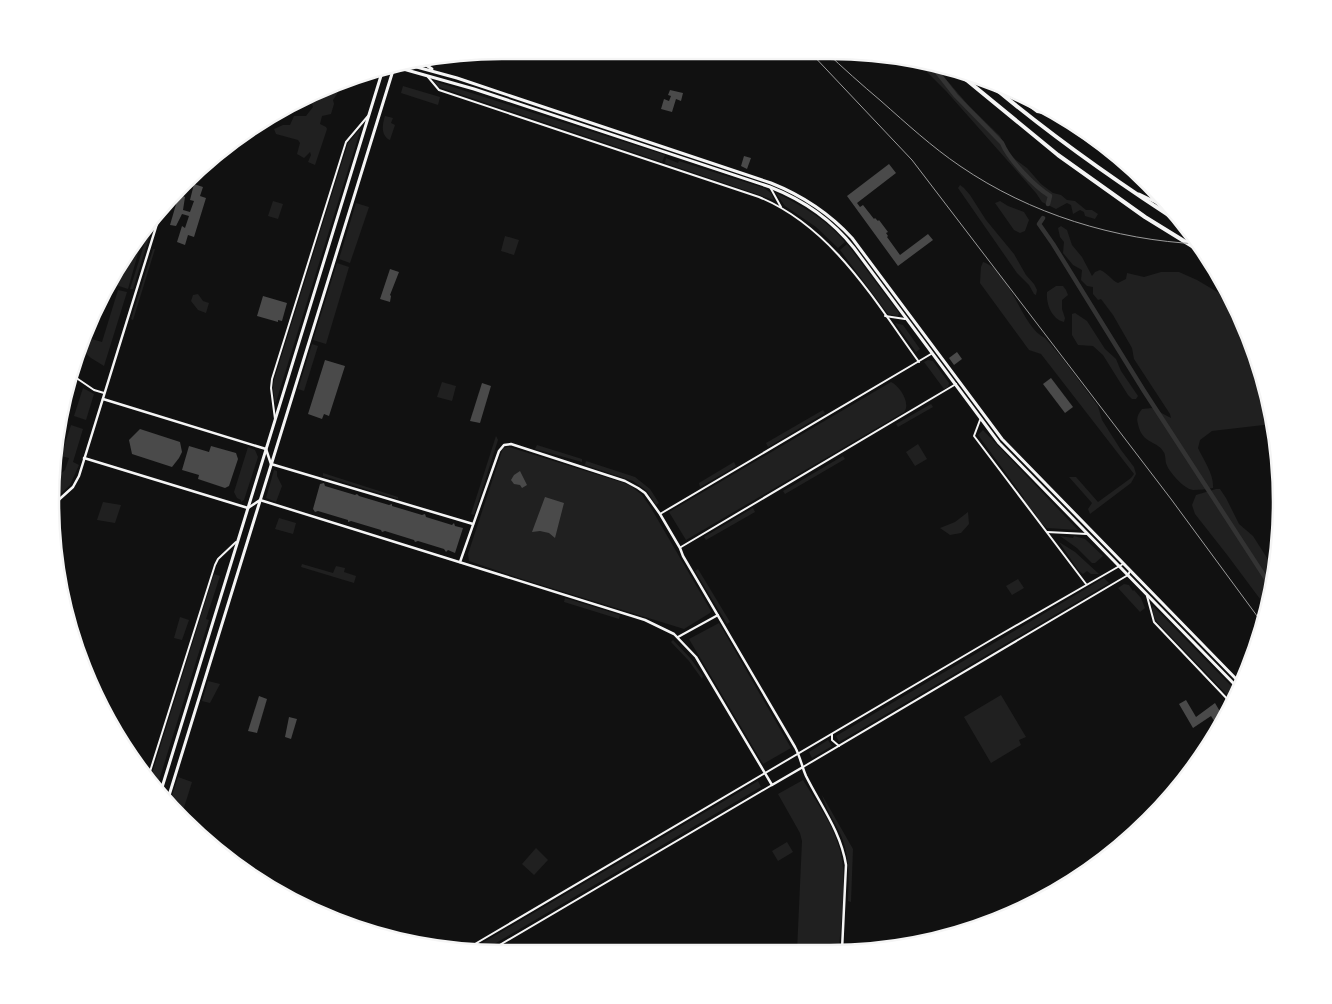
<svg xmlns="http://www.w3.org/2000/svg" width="1332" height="1004" viewBox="0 0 1332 1004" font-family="Roboto,sans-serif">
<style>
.green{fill:#202020}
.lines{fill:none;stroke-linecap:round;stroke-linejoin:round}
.canal{stroke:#333;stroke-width:4.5}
.building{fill:#4a4a4a}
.minor{stroke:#f5f5f5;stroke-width:2}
.tertiary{stroke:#f5f5f5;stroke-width:2.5}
.secondary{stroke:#f5f5f5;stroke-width:3}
.primary{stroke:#f5f5f5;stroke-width:3}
.motorway{stroke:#f5f5f5;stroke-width:4}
.rail{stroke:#9a9a9a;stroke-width:1}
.rim{fill:none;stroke:#f5f5f5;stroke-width:2.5}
</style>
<rect width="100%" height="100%" fill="#111"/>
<!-- green -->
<g class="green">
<polygon points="917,61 929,62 939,71 969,106 1000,136 1008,152 1016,160 1027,168 1041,184 1053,193 1061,195 1067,200 1075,201 1086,210 1092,210 1098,214 1095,219 1085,216 1084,212 1080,210 1073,214 1071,205 1067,203 1056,209 1042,202 1036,193 946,91 917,62"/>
<polygon points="434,81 665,155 662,162 439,87"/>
<polygon points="340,84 337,94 333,100 334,104 331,114 322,116 320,124 326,127 327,129 315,165 308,162 311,155 310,152 304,158 297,154 300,143 298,140 276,134 274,129 283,125 290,125 294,116 306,116 313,107 312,104 308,104 301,100 307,98 316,100 318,93"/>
<polygon points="403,86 440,97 438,105 401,93"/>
<path d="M385,116L393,118L391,123L395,125L390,140C381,136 382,125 385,116Z"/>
<polygon points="361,128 276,402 275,403 273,388 274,380 348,143"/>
<polygon points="666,158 678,163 679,161 764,188 771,193 774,200 665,163"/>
<polygon points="960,185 964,188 970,195 986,220 1014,254 1026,275 1034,284 1037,290 1036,295 1034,294 1029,285 1017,273 958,188"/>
<path d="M776,193C801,205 826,219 845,242L838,248L816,227L785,206Z"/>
<polygon points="273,201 283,204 278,219 268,216"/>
<polygon points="1000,201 1008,206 1024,212 1029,220 1025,231 1020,233 1014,230 995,203"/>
<polygon points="356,203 369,207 350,263 339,259"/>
<polygon points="154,222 133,289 130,289 149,229"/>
<path d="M1061,226L1067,230L1072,245L1082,257L1092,276L1095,272L1100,270C1108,273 1111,280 1118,283L1126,279L1127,273L1144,277L1161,272H1179L1197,280L1236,303L1267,385L1273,424L1212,431L1200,440L1198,448C1204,461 1214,474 1213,488C1206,489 1199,490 1193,490C1184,489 1168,471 1166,463C1165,458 1166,455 1163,451C1156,440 1142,444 1138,424C1136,418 1138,414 1142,409L1152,408L1171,418L1170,414L1134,359L1132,348L1113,315L1101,299L1098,300L1093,294V287L1087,286L1081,280L1082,270L1073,265L1063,253L1064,242L1060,237L1058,228Z"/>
<polygon points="505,236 519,240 514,255 501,251"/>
<polygon points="142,239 128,289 110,283"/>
<polygon points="847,244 899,313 898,316 888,314 840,250"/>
<polygon points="153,249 155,249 133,320 131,319"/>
<path d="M983,262C1011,271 1021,327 1045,338L1062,358L1098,406L1102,420L1121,450L1134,467L1136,474L1131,483L1090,514L1088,509L1092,503L1069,477H1076L1098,502L1131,478L1134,474L1041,354L1029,350L980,283L981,267Z"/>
<polygon points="337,263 349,267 326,344 313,340"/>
<path d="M1056,286H1063L1066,290L1068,295L1062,300V309L1065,318L1064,322C1052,319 1046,305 1047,292Z"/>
<polygon points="118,290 127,292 104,366 91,358 81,349 85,337 102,342"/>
<polygon points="198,294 203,301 209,303 206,313 198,310 191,301 193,295"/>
<polygon points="1075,313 1087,321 1105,349 1116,359 1121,371 1138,396 1136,399 1132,399 1128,395 1103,355 1093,346 1078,345 1072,335 1072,314"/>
<polygon points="895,323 903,325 920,349 916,352"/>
<polygon points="312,344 318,346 304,391 298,389"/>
<polygon points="928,360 933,361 949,383 948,387 944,389 924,362"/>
<polygon points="442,382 456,386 452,401 437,397"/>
<path d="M891,382C900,386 911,404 904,412L686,540L669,512Z"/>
<polygon points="83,388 94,394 86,420 74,416"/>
<polygon points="931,404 933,407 898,427 896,424"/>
<polygon points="823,410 825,413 768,447 766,443"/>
<polygon points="71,425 83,429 73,462 79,465 70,485 53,501 54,480 65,470 69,458 61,456"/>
<path d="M983,430L1078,530L1047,528L1038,520C1036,509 1025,509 1024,498L978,435Z"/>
<polygon points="496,436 498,440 474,515 471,514"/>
<polygon points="918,444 927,459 915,466 906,452"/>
<polygon points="537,445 582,459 582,462 535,449"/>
<polygon points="248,447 255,450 258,457 244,500 241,502 241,500 237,498 234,492"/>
<polygon points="509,447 624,483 631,486 642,495 651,508 711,611 710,613 684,629 522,579 469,561 468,554 503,448"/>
<polygon points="843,456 845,459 785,494 783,491"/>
<polygon points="586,461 635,477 650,489 659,503 656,505 647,491 633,481 585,465"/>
<polygon points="734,462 736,466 700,487 699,483"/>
<polygon points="274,470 277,471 277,476 282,486 276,502 266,498"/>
<polygon points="323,473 398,497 398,499 323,476"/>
<polygon points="1216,489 1220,489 1226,498 1239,524 1253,536 1276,572 1266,611 1263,603 1228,556 1195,514 1192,505 1196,495"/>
<polygon points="103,502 121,505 115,523 97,520"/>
<polygon points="753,508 755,512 706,540 704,537"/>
<polygon points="968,512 969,524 961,533 950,535 940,528 955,522"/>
<polygon points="279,518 296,523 293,534 275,529"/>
<polygon points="1060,536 1073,538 1074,536 1085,539 1103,556 1095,563 1092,563 1077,548"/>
<polygon points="1059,542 1075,552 1099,574 1091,574 1087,571 1083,574 1079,571"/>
<polygon points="302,564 333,573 336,566 345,568 344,572 356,576 354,583 301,567"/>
<polygon points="698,569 730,622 727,624 695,571"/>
<polygon points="214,574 220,576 206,619 209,620 156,790 149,783"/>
<polygon points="1104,578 1109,583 839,742 836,736"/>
<polygon points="1018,579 1024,588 1012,595 1006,586"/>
<polygon points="1124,584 1129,585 1133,591 1134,590 1141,598 1145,608 1140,612 1118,588"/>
<polygon points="565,598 620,615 619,619 564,602"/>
<polygon points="1153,606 1238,693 1233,701 1158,623 1154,617 1152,608"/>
<polygon points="180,617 189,620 182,640 174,638"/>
<polygon points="719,623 791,748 763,764 689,639"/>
<polygon points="673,640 691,659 703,676 702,679 689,661 671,642"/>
<polygon points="208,681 220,684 210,703 202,701"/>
<polygon points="1001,695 1026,737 1019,740 1021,745 991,763 964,717"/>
<polygon points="828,740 832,746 812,758 809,752"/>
<polygon points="178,777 192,782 181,817 169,805"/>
<path d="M803,780C815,800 831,821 838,844C849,873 841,919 839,950L797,951L802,841L800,833L778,794Z"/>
<polygon points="758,781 761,787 479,953 467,952"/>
<path d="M822,795L853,849L851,902L848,901C849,876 850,853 839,831C833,819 826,809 822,795Z"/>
<polygon points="787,842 793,852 778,861 772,851"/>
<polygon points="536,848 548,860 534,875 522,864"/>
</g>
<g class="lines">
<!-- canal -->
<g class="canal">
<path d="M930,63L956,96L1002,143C1009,160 1034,186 1050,196L1048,204"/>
<polyline points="1043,218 1039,224 1053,244 1144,391 1272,588"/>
</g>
</g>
<!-- building -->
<g class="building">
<polygon points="670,90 683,93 681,101 676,99 672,112 661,109 664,99 669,101 671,96 668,95"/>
<polygon points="744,156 751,158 747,169 741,166"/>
<polygon points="889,164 896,173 857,203 860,207 863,205 874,219 875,218 878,221 879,220 888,232 886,233 888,236 887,237 900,255 928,234 933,240 898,266 847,196"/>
<polygon points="194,184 203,187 200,196 206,198 194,237 188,235 185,245 177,242 182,226 185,228 189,216 182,214 176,226 170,225 179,194 185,197 183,210 190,212 194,201 190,200"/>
<polygon points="390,269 399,272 390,295 391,296 390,302 380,299"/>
<polygon points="263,296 287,303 282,321 278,320 278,322 257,316"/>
<polygon points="957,352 962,359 954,365 949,358"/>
<polygon points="325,360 345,366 329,416 324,414 322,419 308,414"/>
<polygon points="1051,378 1073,407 1065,413 1043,384"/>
<polygon points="482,383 491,386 480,423 470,421"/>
<polygon points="140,429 180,442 182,452 179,458 172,467 132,454 129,440"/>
<polygon points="189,446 209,452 211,446 236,453 238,459 229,486 225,488 198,479 199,475 182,470"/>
<polygon points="520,471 527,485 522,488 520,485 514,484 511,480 514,475"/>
<polygon points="324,483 325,486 355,495 357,494 359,496 389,505 392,504 392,506 422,515 425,514 426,517 452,525 454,523 455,526 463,528 455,553 448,550 446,552 444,549 418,541 415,542 414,540 385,531 382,532 381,530 351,521 348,522 348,520 318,511 315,512 313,509 320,484"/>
<polygon points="545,497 564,503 555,538 549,533 540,531 532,532"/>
<polygon points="259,696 267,699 257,733 248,731"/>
<polygon points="1186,700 1196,717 1215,703 1225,720 1220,730 1211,716 1193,728 1179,704"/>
<polygon points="289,717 297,719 291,739 285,737"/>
<polygon points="1217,734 1206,750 1202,743"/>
</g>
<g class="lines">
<!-- minor -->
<g class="minor">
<path d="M428,77L439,90L759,197C832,227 874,300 919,362"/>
<polyline points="1017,97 1037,112 1049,114 1127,169"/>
<polyline points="770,187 781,207"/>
<polyline points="885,316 905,319"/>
<polyline points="72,375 94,390 104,393"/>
<polyline points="275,419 271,388 272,379 346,142 368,116"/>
<polyline points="980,420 974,436 1086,584"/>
<polyline points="660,514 931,354"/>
<polyline points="1047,532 1087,534"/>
<polyline points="681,547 956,384"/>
<polyline points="1147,596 1154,622 1232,704"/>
<polyline points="678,637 718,615"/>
<polyline points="832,734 832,740 839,746"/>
<polyline points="803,767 1128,575 1130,571"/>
<polyline points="147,781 215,565 218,559 236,542"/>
<polyline points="463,951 991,640 1123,564"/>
<polyline points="486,953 772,785"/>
</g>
<!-- tertiary -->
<g class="tertiary">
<polyline points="103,399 266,449 271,464 473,524"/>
<polyline points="84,458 248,508 260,500 645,620 674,634 696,657 772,785 803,767"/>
<polyline points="53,505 73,487 79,476 160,214"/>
<path d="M460,562L499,451L504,445L511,444L625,481L638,488L645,493L660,514L680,548L683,556L795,747C800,756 802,767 806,776C821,806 841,832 846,865L842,950"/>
</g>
<!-- secondary -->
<g class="secondary">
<polyline points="420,61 432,69"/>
<path d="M402,63L457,78L771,183C801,195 830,214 852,238L1002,439L1241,684"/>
<path d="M389,65L474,89L770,187C803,200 832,220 854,248L999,443L1239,689"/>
<polyline points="1139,194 1168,208"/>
<polyline points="1200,253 1210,261"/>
</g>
<!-- primary -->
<g class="primary">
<polyline points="160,794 384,66"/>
<polyline points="167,802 395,64"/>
</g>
<!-- motorway -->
<g class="motorway">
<polyline points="952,68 1058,155 1145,217 1205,254"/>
<path d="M991,85C1054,138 1121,185 1190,229"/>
</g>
<!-- rail -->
<g class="rail">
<polyline points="809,51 912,160 1171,499 1263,624"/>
<path d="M825,51C843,68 862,85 881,101C907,124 932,147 960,166C1030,214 1115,240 1199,244"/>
</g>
</g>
<!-- crop -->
<path d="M0 0H1332V1004H0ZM502 59H830A443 443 0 0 1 1273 502V502A443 443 0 0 1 830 945H502A443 443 0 0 1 59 502V502A443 443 0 0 1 502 59Z" fill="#fff" fill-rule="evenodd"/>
<path class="rim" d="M502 59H830A443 443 0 0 1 1273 502V502A443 443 0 0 1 830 945H502A443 443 0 0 1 59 502V502A443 443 0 0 1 502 59Z"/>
</svg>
